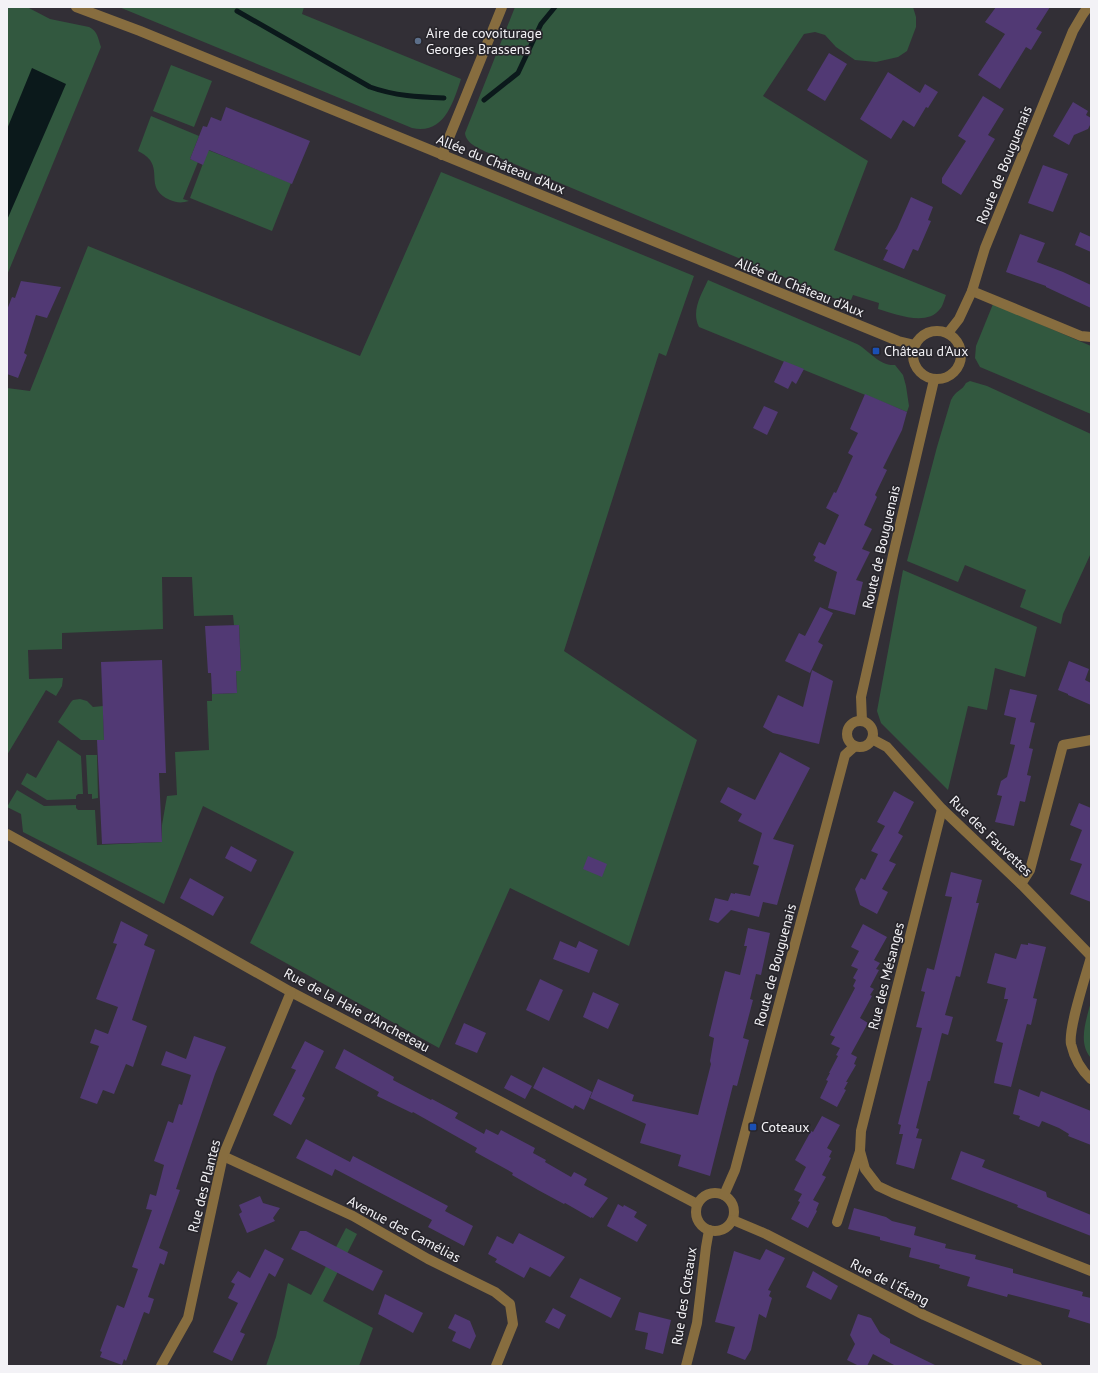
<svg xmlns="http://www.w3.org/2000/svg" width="1098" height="1373" viewBox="0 0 1098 1373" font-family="'PT Sans',sans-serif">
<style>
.green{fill:#32583f}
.water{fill:#0b191b}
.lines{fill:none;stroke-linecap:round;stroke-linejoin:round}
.stream{stroke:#0b191b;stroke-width:5}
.building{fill:#513974}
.minor{stroke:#876d3f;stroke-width:10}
.service-dot{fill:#5c6f8a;stroke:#28262c;stroke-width:1.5}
.transit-dot{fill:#1a4fb4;stroke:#28262c;stroke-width:1.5}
.labels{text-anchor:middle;stroke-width:3.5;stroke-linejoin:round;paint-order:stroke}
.poi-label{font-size:14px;fill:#f3f2f6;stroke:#28262c;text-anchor:start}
.street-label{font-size:14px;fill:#f3f2f6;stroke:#28262c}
</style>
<rect width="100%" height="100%" fill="#322f36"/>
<!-- green -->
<g class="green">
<path d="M7,7H27L50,19L89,27C98,31 98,39 101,47L7,275Z"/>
<path d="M119,7H304L302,14L461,79C453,103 444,135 412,128Z"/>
<path d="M515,7H913L916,17V27L907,51L898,57L876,62L855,60L836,47L825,35L815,32L804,34L763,96L868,161L834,250L946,295C944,300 943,306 940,309C927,327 895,314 878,309L879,303L853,295L851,300L841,298L836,299L493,155C483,150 466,145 465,133Z"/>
<polygon points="171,65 212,81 194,127 153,111"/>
<path d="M151,116L199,136L190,159L198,162L183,199L189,201C182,203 177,203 170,200C146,189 160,174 150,160C147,156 142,153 138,151Z"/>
<polygon points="208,150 291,183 272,231 190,198"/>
<polygon points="441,172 694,276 666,356 659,353 564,651 697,740 629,946 510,888 439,1048 250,943 294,852 203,806 164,904 23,832 21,814 7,807 17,790 44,806 76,805 76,808 78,810 95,810 97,845 162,842 162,825 167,796 177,795 175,752 209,750 207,701 212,701 212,694 237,693 236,671 241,671 239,625 234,625 233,615 194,616 192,577 162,577 163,629 62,633 62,649 28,650 29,679 63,678 62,686 56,696 46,690 7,755 7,388 30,391 88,246 360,356"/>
<path d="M708,280L857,344C870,351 879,366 895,365L903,375L906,386L909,406L907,412L699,327C691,311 701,295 708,280Z"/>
<polygon points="993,304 1091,346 1091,414 980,367 975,358 976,346"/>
<path d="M970,381L987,386L1091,434V553L1063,614L1061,624L1020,607L1026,590L965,565L958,582L907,561L937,447L951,400C956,390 962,391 966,383Z"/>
<polygon points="903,570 1037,627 1025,677 995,668 987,710 968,706 948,790 881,723 877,711"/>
<polygon points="80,699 87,701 93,707 103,706 104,740 81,740 58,722 71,702 73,700"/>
<polygon points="58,740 81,756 83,794 78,794 76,796 76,799 47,800 21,784 27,773 36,778"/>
<polygon points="86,755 97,755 98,798 92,799 92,794 88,794"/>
<path d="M1091,1001V1058C1077,1042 1087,1019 1091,1001Z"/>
<polygon points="346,1228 357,1234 323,1301 373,1328 359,1366 266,1366 276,1337 288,1283 311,1295"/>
</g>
<!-- water -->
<polygon class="water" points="32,68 66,84 7,220 7,129"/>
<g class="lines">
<!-- stream -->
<g class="stream">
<path d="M237,11L370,87C395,96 419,97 444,98"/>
<polyline points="484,100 518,73 541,24 555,7"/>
</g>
</g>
<!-- building -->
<g class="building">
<polygon points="996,7 1050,7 1036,29 1042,32 1031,50 1026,47 1000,89 978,75 1005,34 985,22"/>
<polygon points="829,53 847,64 825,101 807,90"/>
<polygon points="888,72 920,93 925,84 938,92 928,108 926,107 914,127 903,120 891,139 860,119"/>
<polygon points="983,96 1004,109 988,135 995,139 961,195 942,183 942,178 966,141 958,136"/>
<polygon points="1073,102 1088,111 1086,115 1091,118 1091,123 1088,129 1074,135 1069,145 1053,136"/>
<polygon points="226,107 310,141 292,184 209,150 203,165 190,159 203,126 207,127 211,117 221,121"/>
<polygon points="1043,165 1068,174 1053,212 1028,203"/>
<polygon points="911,197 933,207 928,220 931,221 918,251 913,249 904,269 883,260 888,250 885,249 897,229"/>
<polygon points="1080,232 1091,237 1091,252 1075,245"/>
<polygon points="1020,234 1045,243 1037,262 1063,272 1091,285 1091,308 1046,287 1046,286 1006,272"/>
<polygon points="21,281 61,287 47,318 36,315 24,353 27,355 18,378 7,374 7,310 12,297 15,298"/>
<polygon points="784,361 804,369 796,384 792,381 788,389 774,382"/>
<polygon points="865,394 907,412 902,430 883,468 887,470 875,495 877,497 864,525 872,529 862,549 870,552 856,580 863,582 855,615 828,608 837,572 814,561 816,557 813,555 819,542 825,545 839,515 826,508 834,492 836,493 853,456 848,453 858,433 850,429"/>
<polygon points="764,406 778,412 767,435 753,428"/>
<polygon points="820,607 833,613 818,642 823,645 810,673 785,661 799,633 805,636"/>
<polygon points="239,625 241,671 236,671 237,693 212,694 211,673 208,673 205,626"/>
<polygon points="162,660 166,773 159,773 162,842 102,844 97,740 104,740 101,662"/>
<polygon points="1069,661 1089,669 1085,680 1091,683 1091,705 1068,695 1068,694 1058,690"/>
<polygon points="812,670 833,681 819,744 773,733 763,727 778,695 803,707"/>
<polygon points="1010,689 1037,695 1030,722 1035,723 1029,748 1033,749 1027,775 1031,776 1025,802 1020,801 1014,826 995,822 1002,796 997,795 1001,781 1007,777 1015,745 1010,744 1016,718 1004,715"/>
<polygon points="780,752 810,768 773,839 794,845 777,905 763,902 759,917 731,910 718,923 709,920 715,898 728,901 731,893 735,894 735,893 750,896 759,866 753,864 762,833 738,821 742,814 720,802 728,787 755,800"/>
<polygon points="894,791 914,802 898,833 903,836 889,861 896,864 882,889 888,892 877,914 860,905 855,889 861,878 865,880 878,854 871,851 885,826 877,822"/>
<polygon points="1079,803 1091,808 1091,902 1070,894 1082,864 1070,860 1082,830 1070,825"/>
<polygon points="231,846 257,860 251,872 225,858"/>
<polygon points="588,856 607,864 602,877 583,869"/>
<polygon points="951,872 982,880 976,903 979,903 960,977 956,976 945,1015 953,1017 948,1035 942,1033 930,1081 928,1081 921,1109 916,1128 919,1129 916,1138 922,1139 914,1169 896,1164 903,1134 899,1134 901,1125 898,1124 922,1028 916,1027 925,992 921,991 927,968 934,970 952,897 945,896"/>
<polygon points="190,878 224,897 213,916 180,898"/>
<polygon points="121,921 148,935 144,945 155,950 132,1020 147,1026 133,1067 126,1064 114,1094 103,1090 97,1104 80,1098 99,1046 90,1043 95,1029 108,1034 118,1007 96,999 117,944 113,943"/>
<polygon points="863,924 887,937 874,960 880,963 876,969 879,970 870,987 874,989 870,995 872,996 860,1018 868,1023 851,1054 857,1057 854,1064 856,1065 846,1082 848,1082 844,1089 846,1090 837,1107 820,1098 828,1081 826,1080 830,1073 829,1073 838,1056 836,1055 840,1048 831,1044 835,1037 830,1035 855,988 853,986 856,980 853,978 858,969 851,966 859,951 851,947"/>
<polygon points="748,928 770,933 761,975 756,974 750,999 753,1000 743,1038 749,1040 737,1086 733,1085 710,1176 678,1166 681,1155 640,1143 646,1124 590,1098 598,1079 634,1095 632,1101 698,1115 711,1064 710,1061 714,1038 709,1036 719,994 725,971 740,975 747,946 744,946"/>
<polygon points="560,941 576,948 579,941 598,950 589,973 553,959"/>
<polygon points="1028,943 1046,947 1033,998 1037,999 1031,1025 1027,1024 1011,1087 994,1083 995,1077 1003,1043 996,1041 1008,999 1004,999 1006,988 987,983 995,953 1016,959 1021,944 1028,945"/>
<polygon points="540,979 563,990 549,1021 526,1010"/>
<polygon points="593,992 619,1004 608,1029 583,1017"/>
<polygon points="464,1023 486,1033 477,1053 455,1044"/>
<polygon points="194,1036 226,1047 215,1074 176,1189 180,1190 159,1248 168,1252 164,1265 160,1263 148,1297 154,1299 149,1314 144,1312 126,1361 124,1359 122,1365 100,1357 102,1352 100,1351 117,1305 124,1308 138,1269 132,1267 152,1210 146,1209 150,1194 156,1196 164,1165 154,1161 168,1121 173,1123 179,1104 182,1105 191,1075 161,1065 166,1051 186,1059"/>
<polygon points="305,1041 324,1051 302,1096 305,1098 291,1125 273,1115 296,1070 291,1068"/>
<polygon points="344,1049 394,1077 393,1080 431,1100 432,1099 458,1113 455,1118 484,1134 486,1129 498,1135 501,1130 535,1148 533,1153 546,1160 545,1162 571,1177 574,1172 580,1175 587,1179 584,1185 608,1198 593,1218 591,1217 591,1218 565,1203 564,1204 538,1190 512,1175 513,1173 475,1152 477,1148 413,1112 412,1113 377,1096 379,1092 335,1068"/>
<polygon points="543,1067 592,1092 584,1110 575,1105 573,1109 533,1088"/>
<polygon points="511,1075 532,1086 525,1099 504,1088"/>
<polygon points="1019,1089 1039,1097 1041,1091 1091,1111 1091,1145 1068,1136 1069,1134 1059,1128 1042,1121 1039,1127 1019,1119 1020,1116 1013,1114"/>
<polygon points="822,1116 840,1125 827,1148 832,1151 829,1157 831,1158 822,1175 826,1177 813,1200 819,1203 816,1210 817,1211 808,1228 791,1219 800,1202 798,1201 802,1194 794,1190 806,1167 795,1160 811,1131 813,1132"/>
<polygon points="306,1139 350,1162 353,1156 448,1206 445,1211 473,1226 464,1246 428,1227 432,1220 335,1169 332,1176 296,1158"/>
<polygon points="961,1151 985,1160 982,1167 1046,1192 1047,1197 1091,1215 1091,1236 1017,1207 1018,1205 951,1179"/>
<polygon points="260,1196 263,1203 280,1208 273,1218 275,1221 247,1233 239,1214 242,1212 239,1205"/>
<polygon points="618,1204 623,1207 624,1205 637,1212 634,1217 647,1225 637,1242 607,1226"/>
<polygon points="854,1208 886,1217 892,1221 916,1227 914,1235 946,1244 945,1248 976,1255 975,1259 1013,1269 1013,1273 1083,1292 1082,1296 1091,1298 1091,1324 1068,1317 1070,1310 1008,1294 1007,1297 967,1286 970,1277 939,1268 940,1265 909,1257 911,1248 880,1240 880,1237 848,1229"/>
<polygon points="300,1231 306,1231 383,1271 373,1291 291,1249"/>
<polygon points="519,1233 565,1257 550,1277 530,1267 524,1278 495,1262 497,1259 488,1254 497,1236 513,1244"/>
<polygon points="265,1249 284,1259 275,1277 269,1273 240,1332 245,1334 232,1361 213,1352 238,1303 228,1298 235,1284 231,1282 238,1271 250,1278"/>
<polygon points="766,1249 785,1258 768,1290 771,1291 769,1296 772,1298 766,1318 759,1314 751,1350 745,1360 727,1353 735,1327 715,1322 734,1251 760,1260"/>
<polygon points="813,1271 838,1286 831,1300 806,1287"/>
<polygon points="580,1278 621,1298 611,1318 570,1297"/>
<polygon points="385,1294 423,1313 413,1333 378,1314"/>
<polygon points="553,1308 566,1315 559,1329 545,1322"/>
<polygon points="639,1312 671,1320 663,1354 645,1349 648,1333 635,1330"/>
<polygon points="455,1314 470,1321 476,1336 470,1349 452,1341 456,1332 448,1328"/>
<polygon points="858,1314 871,1318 880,1333 890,1339 890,1343 937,1366 896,1366 873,1354 867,1366 859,1366 847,1360 855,1344 850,1335"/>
</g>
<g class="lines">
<!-- minor -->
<g class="minor">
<polyline points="76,7 140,31 898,341 915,345"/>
<polyline points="442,155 502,7"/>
<polyline points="972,291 1081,336 1091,337"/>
<circle cx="937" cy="355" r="24"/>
<polyline points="948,333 959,319 972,291 985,248 1073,31 1083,14 1088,7"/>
<polyline points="862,721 861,697 893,555 934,380"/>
<circle cx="860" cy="734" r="13"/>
<polyline points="872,739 887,747 942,809 1021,884 1091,956"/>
<polyline points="942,809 861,1131 860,1151 865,1169 878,1186 893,1193 1091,1271"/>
<polyline points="7,834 183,931 291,992 697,1204"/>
<polyline points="1021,884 1030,870 1063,745 1091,740"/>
<path d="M1091,957C1086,975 1068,1029 1071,1044C1074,1057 1081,1070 1091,1079"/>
<polyline points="223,1156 353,1216 428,1259 495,1292 510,1304 513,1324 496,1366"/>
<circle cx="715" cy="1212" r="19"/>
<polyline points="724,1195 735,1170 845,755 855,746"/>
<polyline points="733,1220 766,1234 924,1315 1037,1366"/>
<polyline points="837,1222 860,1151"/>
<polyline points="161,1366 188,1318 223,1156 291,992"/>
<polyline points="686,1366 697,1323 706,1247 709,1230"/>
</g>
</g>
<!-- markers -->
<circle class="service-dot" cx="418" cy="41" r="4"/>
<g class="transit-dot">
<rect x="872" y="347" width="8" height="8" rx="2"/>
<rect x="749" y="1123" width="8" height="8" rx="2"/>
</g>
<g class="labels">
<!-- poi labels -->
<g class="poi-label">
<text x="426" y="38">Aire de covoiturage<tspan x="426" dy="16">Georges Brassens</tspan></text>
<text x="884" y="356">Château d'Aux</text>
<text x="761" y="1132">Coteaux</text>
</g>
<!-- street labels -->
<g class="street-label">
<text transform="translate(501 164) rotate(22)" y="5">Allée du Château d'Aux</text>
<text transform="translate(1004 165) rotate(-68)" y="5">Route de Bouguenais</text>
<text transform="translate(800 287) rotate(22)" y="5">Allée du Château d'Aux</text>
<text transform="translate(881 547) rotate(-77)" y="5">Route de Bouguenais</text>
<text transform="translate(991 836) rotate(44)" y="5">Rue des Fauvettes</text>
<text transform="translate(775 965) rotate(-75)" y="5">Route de Bouguenais</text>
<text transform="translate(886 976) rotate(-76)" y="5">Rue des Mésanges</text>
<text transform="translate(357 1010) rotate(28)" y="5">Rue de la Haie d'Ancheteau</text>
<text transform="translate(204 1186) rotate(-76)" y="5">Rue des Plantes</text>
<text transform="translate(404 1229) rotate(28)" y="5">Avenue des Camélias</text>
<text transform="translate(890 1282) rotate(27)" y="5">Rue de l'Étang</text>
<text transform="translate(684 1296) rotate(-81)" y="5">Rue des Coteaux</text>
</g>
</g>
<!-- border -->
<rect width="1098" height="1373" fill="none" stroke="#f3f2f6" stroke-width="16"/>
</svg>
